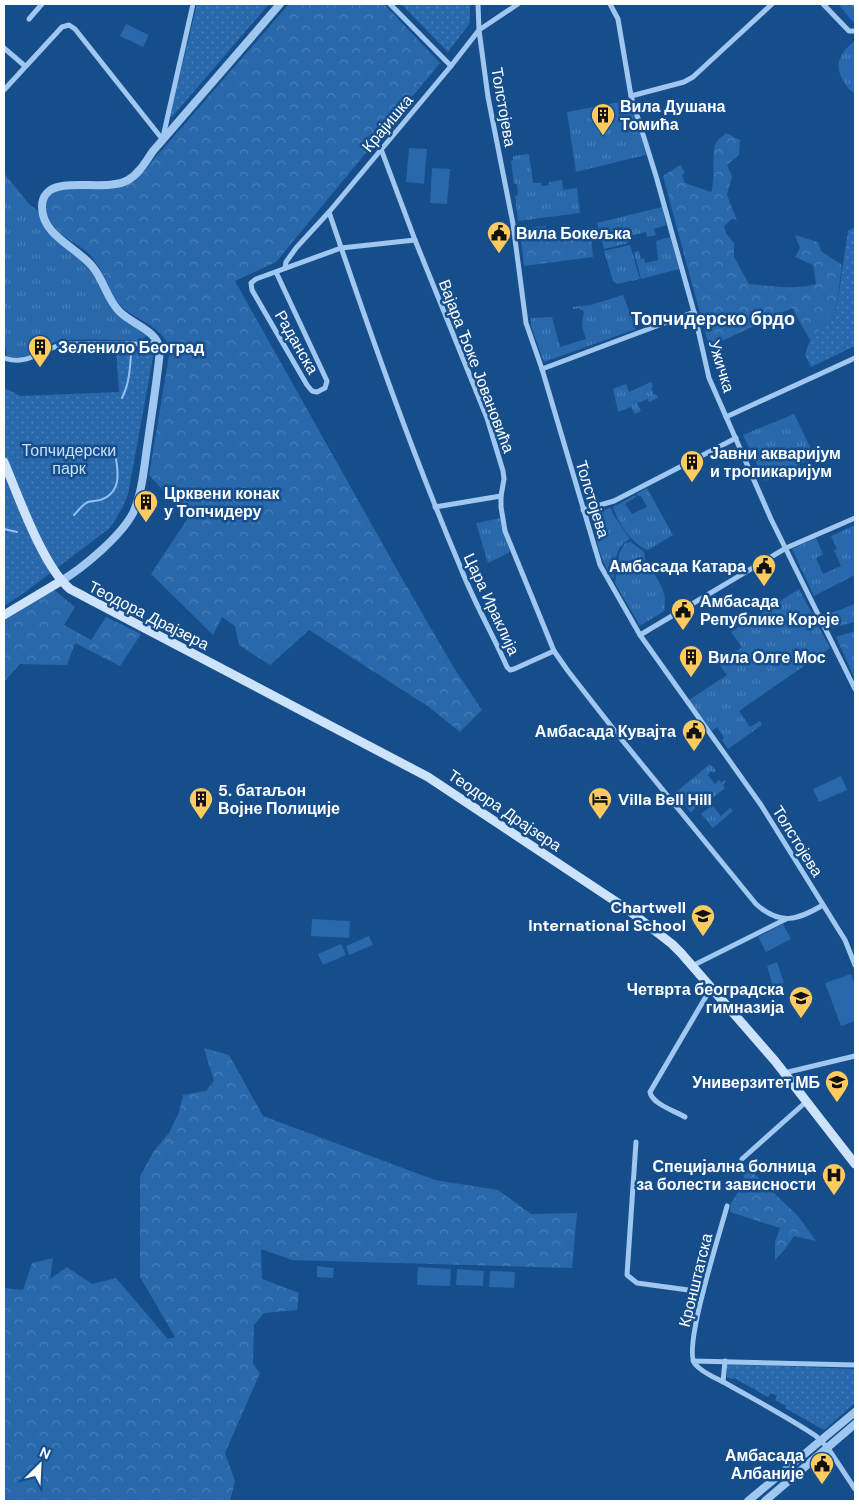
<svg xmlns="http://www.w3.org/2000/svg" width="859" height="1505" viewBox="0 0 859 1505" font-family="'DM Sans',sans-serif">
<style>
.grass{fill:url(#grass-tufts)}
.forest{fill:url(#forest-crowns)}
.park{fill:url(#park-dots)}
.pitch{fill:#2868ab}
.lines{fill:none;stroke-linecap:round;stroke-linejoin:round}
.stream{stroke:#91c2f2;stroke-width:2}
.minor{stroke:#9fc7ef;stroke-width:5}
.tertiary{stroke:#9fc7ef;stroke-width:8}
.secondary{stroke:#cde3fb;stroke-width:9}
.labels{text-anchor:middle;stroke-width:5;stroke-linejoin:round;paint-order:stroke}
.poi-label{font-size:16px;font-weight:bold;fill:#fff;stroke:#164e8c;text-anchor:start}
.street-label{font-size:16px;fill:#fff;stroke:#164e8c}
.park-label{font-size:16px;fill:#c6e0fb;stroke:#164e8c}
.neighbourhood-label{font-size:18px;font-weight:bold;fill:#fff;stroke:#164e8c}
</style>
<defs>
<pattern id="grass-tufts" width="24" height="20" patternUnits="userSpaceOnUse" patternTransform="scale(1.25)"><rect width="24" height="20" fill="#2868ab"/><path d="M3 7l-1-3M5 7V3M7 7l1-3M15 17l-1-3M17 17v-4M19 17l1-3" fill="none" stroke="#487fb8"/></pattern>
<pattern id="forest-crowns" width="20" height="18" patternUnits="userSpaceOnUse" patternTransform="scale(1.25)"><rect width="20" height="18" fill="#2868ab"/><path d="M2 6a3 3 0 1 1 6 0M12 15a3 3 0 1 1 6 0" fill="none" stroke="#487fb8"/></pattern>
<pattern id="park-dots" width="8" height="8" patternUnits="userSpaceOnUse" patternTransform="scale(1.25)"><rect width="8" height="8" fill="#2868ab"/><path d="M2 2h.1M6 6h.1" fill="none" stroke="#487fb8" stroke-width="1.8" stroke-linecap="round"/></pattern>
</defs>
<rect width="100%" height="100%" fill="#164e8c"/>
<!-- grass -->
<g class="grass">
<path d="M855,41V93C850,91 847,87 844,82C833,65 840,52 855,41Z"/>
<polygon points="630,100 646,155 576,172 567,112"/>
<polygon points="529,154 533,183 541,183 542,186 549,185 549,182 562,180 563,190 577,188 580,213 518,221 515,196 518,195 517,184 514,184 511,161 513,160 513,156"/>
<path d="M4,173L29,204L37,210L44,227L93,271L116,313L147,336L139,341C115,340 89,338 65,340C43,341 35,362 7,356L4,341Z"/>
<polygon points="662,207 666,225 654,229 656,235 647,237 646,232 627,237 628,243 604,249 597,223"/>
<polygon points="546,226 548,242 536,243 527,228"/>
<polygon points="670,237 679,269 641,279 634,252 639,251 641,259 644,258 645,263 658,260 656,241"/>
<polygon points="630,245 640,279 617,284 613,281 604,251"/>
<polygon points="623,295 636,329 544,362 531,326 531,318 552,317 560,347 586,339 582,326 583,316 584,315 583,310 580,310 580,308 573,309 573,307 591,305"/>
<polygon points="651,382 653,386 651,388 654,395 656,394 658,398 649,402 648,399 637,403 641,411 635,414 631,407 618,412 613,389 626,384 629,392"/>
<polygon points="794,414 815,457 765,481 743,435"/>
<path d="M647,488L673,535L648,550C632,545 618,522 613,507L635,495L636,497L625,504L632,514L647,507L641,496H638L636,494Z"/>
<path d="M611,508L613,514L630,539C614,546 615,565 614,579C599,562 596,535 591,513Z"/>
<polygon points="501,518 510,552 488,563 476,523"/>
<polygon points="855,525 855,575 814,596 792,549 816,538 823,554 816,558 823,574 841,566 834,550 837,549 831,536"/>
<path d="M631,542L644,552L645,559C655,576 669,591 664,611L640,626L615,583L619,554L625,543Z"/>
<polygon points="799,589 830,648 739,711 750,727 760,721 762,725 728,749 722,740 724,738 717,727 712,731 689,700 727,675 718,663 742,647 731,632"/>
<polygon points="710,764 716,770 714,773 711,771 708,775 715,784 719,780 722,783 724,780 726,781 723,785 725,788 710,800 705,795 691,813 675,793"/>
<polygon points="712,805 721,816 730,808 733,811 713,828 701,814"/>
</g>
<!-- forest -->
<g class="forest">
<path d="M289,4H384L440,63L276,262L235,281L400,575L454,668L482,710L460,732L429,707L309,630L270,665L239,645L235,626L222,617L213,635L151,574L188,518L149,475L170,349C162,325 136,321 120,305C107,293 104,272 93,258C82,245 62,239 52,224C46,217 45,207 47,199L55,190L128,184L135,181Z"/>
<polygon points="838,4 855,4 855,24"/>
<path d="M726,133L740,140L739,155L727,165L732,176L727,195L737,220L732,219L724,226L726,233L734,243V257L749,284C770,286 796,290 816,284L813,265L795,257L800,248L795,235L818,242L821,251L842,265L836,312L810,340L792,308L709,347L663,176L680,165L685,172L682,176L685,183L711,192C716,178 711,153 716,142C718,139 723,136 726,133Z"/>
<polygon points="527,228 536,243 591,236 593,257 524,266 520,229"/>
<polygon points="53,589 75,607 64,625 91,640 106,617 141,634 120,666 75,643 67,665 20,664 4,682 4,620 33,599"/>
<polygon points="855,604 855,622 832,628 826,615"/>
<polygon points="855,631 855,679 836,637"/>
<polygon points="204,1048 229,1055 263,1116 435,1180 498,1190 531,1214 577,1213 572,1268 292,1260 261,1249 262,1279 299,1293 297,1310 264,1313 254,1325 253,1364 260,1373 225,1453 235,1481 230,1501 4,1501 4,1288 23,1290 32,1263 53,1258 50,1279 67,1267 92,1284 116,1278 168,1339 175,1337 140,1277 140,1176 154,1151 169,1133 179,1112 183,1095 206,1091 214,1081"/>
<polygon points="743,1163 798,1216 816,1241 794,1236 785,1249 775,1260 775,1242 780,1228 730,1212 731,1203 744,1183"/>
</g>
<!-- park -->
<g class="park">
<polygon points="197,4 269,4 172,117 170,116"/>
<polygon points="401,4 470,4 470,23 448,52"/>
<polygon points="855,227 855,346 811,367 805,355 810,340 836,312 848,231"/>
<polygon points="116,349 154,352 128,494 123,507 110,528 24,593 4,606 4,388 21,396 119,392"/>
<polygon points="727,1364 855,1369 855,1403 824,1430 785,1408 786,1406 775,1400 777,1396 771,1393 768,1397 734,1378 732,1379 727,1377"/>
</g>
<!-- pitch -->
<g class="pitch">
<polygon points="126,24 149,35 143,47 120,36"/>
<polygon points="409,148 427,149 424,184 406,182"/>
<polygon points="432,168 450,169 447,204 430,203"/>
<polygon points="841,776 847,790 819,802 813,789"/>
<polygon points="312,919 350,921 349,938 311,936"/>
<polygon points="783,924 791,939 766,952 758,937"/>
<polygon points="369,936 373,945 349,955 346,946"/>
<polygon points="341,944 346,955 323,965 318,954"/>
<polygon points="777,962 784,983 773,986 767,966"/>
<polygon points="851,974 855,987 855,1021 841,1026 825,983"/>
<polygon points="317,1266 334,1268 333,1278 317,1277"/>
<polygon points="418,1267 451,1269 450,1286 417,1285"/>
<polygon points="457,1269 484,1271 483,1286 456,1285"/>
<polygon points="490,1271 515,1272 514,1288 489,1287"/>
</g>
<g class="lines">
<!-- stream -->
<g class="stream">
<path d="M122,398C129,384 130,370 131,354"/>
<path d="M74,515C78,511 83,504 88,502C92,501 96,501 100,500C125,492 117,466 114,447"/>
<polyline points="4,529 17,532"/>
</g>
<!-- minor -->
<g class="minor">
<polyline points="390,4 451,66"/>
<polyline points="478,4 479,30 488,97 513,224 526,323 542,369 600,565 640,635 761,805 845,940 855,965"/>
<polyline points="610,4 618,19 631,96 656,176 694,312 709,378 771,519 855,689"/>
<polyline points="823,4 849,31 855,31"/>
<polyline points="29,19 42,4"/>
<polyline points="4,48 25,66"/>
<polyline points="4,90 62,27 69,25 75,29 163,140"/>
<polyline points="631,96 684,82 693,77 772,4"/>
<polyline points="163,137 193,4"/>
<path d="M381,149L415,240L487,418L503,471L504,479L501,496V507L505,531L554,651L568,671L622,740L756,904C780,926 798,920 823,905"/>
<path d="M329,212C370,333 412,453 462,571C475,604 493,635 507,667L510,670L514,669L554,651"/>
<polyline points="285,268 286,262 296,248 329,212 451,66 479,30 518,4"/>
<polyline points="276,272 327,381 325,388 317,392 312,391 307,385 252,290 251,283 256,279 341,248 415,240"/>
<path d="M4,358C28,367 43,347 66,344H143L153,343L157,340"/>
<polyline points="542,369 694,312"/>
<polyline points="726,417 855,358"/>
<polyline points="435,507 501,496"/>
<polyline points="583,510 614,501 736,438"/>
<polyline points="640,635 786,548 855,518"/>
<polyline points="692,966 786,919"/>
<polyline points="784,1073 855,1056"/>
<path d="M685,1117C675,1111 652,1104 650,1092L711,988"/>
<polyline points="636,1142 627,1275 637,1283 703,1292"/>
<polyline points="742,1159 807,1101"/>
<path d="M727,1206C721,1230 682,1349 695,1364C702,1373 718,1379 727,1384C757,1401 788,1417 816,1436L828,1448L855,1489"/>
<polyline points="693,1361 855,1365"/>
<polyline points="723,1382 725,1361"/>
</g>
<!-- tertiary -->
<g class="tertiary">
<path d="M61,581C83,568 121,536 133,513C143,491 144,465 148,441C152,411 157,381 160,350C157,330 133,325 120,312C107,300 104,280 92,266C76,247 42,235 42,207C42,202 43,197 47,193C60,177 108,192 128,180C139,174 146,161 153,151L280,4"/>
<polyline points="748,1501 855,1412"/>
<polyline points="765,1501 855,1424"/>
</g>
<!-- secondary -->
<g class="secondary">
<path d="M4,462C18,495 43,567 70,589L428,777L627,909L672,944L681,953L775,1061L855,1164"/>
<polyline points="4,615 61,581"/>
</g>
</g>
<!-- icons -->
<defs>
<g id="building-pin" transform="scale(1.25)"><path d="M0 17L-7.5 6A9.5 9.5 0 1 1 7.5 6Z" fill="#ffca5e" stroke="#164e8c"/><path d="M-4-6H4V6H1V3H-1V6H-4ZM-2.5-4.3h1.7v1.8h-1.7ZM.8-4.3h1.7v1.8H.8ZM-2.5-1h1.7V.8h-1.7ZM.8-1h1.7V.8H.8Z" fill="#111"/></g>
<g id="civic-pin" transform="scale(1.25)"><path d="M0 17L-7.5 6A9.5 9.5 0 1 1 7.5 6Z" fill="#ffca5e" stroke="#164e8c"/><path d="M-.6-6.5H3V-4.5H.6V-3L4-1V1h2V6H-6V1h2V-1L-.6-3ZM-1.2 2.5V6h2.4V2.5Z" fill="#111"/></g>
<g id="hotel-pin" transform="scale(1.25)"><path d="M0 17L-7.5 6A9.5 9.5 0 1 1 7.5 6Z" fill="#ffca5e" stroke="#164e8c"/><path d="M-6-4.5h1.5V1H6V5H4.5V3h-9V5H-6ZM-4 0a1.8 1.8 0 1 1 3.6 0ZM.5 0V-2.5h3Q6-2.5 6 0Z" fill="#111"/></g>
<g id="school-pin" transform="scale(1.25)"><path d="M0 17L-7.5 6A9.5 9.5 0 1 1 7.5 6Z" fill="#ffca5e" stroke="#164e8c"/><path d="M0-5L7-2L0 1L-7-2ZM-4 1L0 2.5L4 1V4Q0 6-4 4Z" fill="#111"/></g>
<g id="university-pin" transform="scale(1.25)"><path d="M0 17L-7.5 6A9.5 9.5 0 1 1 7.5 6Z" fill="#ffca5e" stroke="#164e8c"/><path d="M0-5L7-2L0 1L-7-2ZM-4 1L0 2.5L4 1V4Q0 6-4 4Z" fill="#111"/></g>
<g id="hospital-pin" transform="scale(1.25)"><path d="M0 17L-7.5 6A9.5 9.5 0 1 1 7.5 6Z" fill="#ffca5e" stroke="#164e8c"/><path d="M-5-5h3v3.5h4V-5h3V5h-3V1.5h-4V5h-3Z" fill="#111"/></g>
</defs>
<g fill-rule="evenodd">
<use href="#building-pin" x="603" y="115"/>
<use href="#civic-pin" x="499" y="233"/>
<use href="#building-pin" x="40" y="347"/>
<use href="#building-pin" x="692" y="462"/>
<use href="#building-pin" x="146" y="502"/>
<use href="#civic-pin" x="764" y="566"/>
<use href="#civic-pin" x="683" y="610"/>
<use href="#building-pin" x="691" y="657"/>
<use href="#civic-pin" x="694" y="731"/>
<use href="#building-pin" x="201" y="799"/>
<use href="#hotel-pin" x="600" y="799"/>
<use href="#school-pin" x="703" y="916"/>
<use href="#school-pin" x="801" y="998"/>
<use href="#university-pin" x="837" y="1082"/>
<use href="#hospital-pin" x="834" y="1175"/>
<use href="#civic-pin" x="822" y="1464"/>
</g>
<g class="labels">
<!-- poi labels -->
<g class="poi-label">
<text x="620" y="112">Вила Душана<tspan x="620" dy="18">Томића</tspan></text>
<text x="516" y="239">Вила Бокељка</text>
<text x="58" y="353">Зеленило Београд</text>
<text x="710" y="459">Јавни акваријум<tspan x="710" dy="18">и тропикаријум</tspan></text>
<text x="164" y="499">Црквени конак<tspan x="164" dy="18">у Топчидеру</tspan></text>
<text x="746" y="572" text-anchor="end">Амбасада Катара</text>
<text x="700" y="607">Амбасада<tspan x="700" dy="18">Републике Кореје</tspan></text>
<text x="708" y="663">Вила Олге Мос</text>
<text x="676" y="737" text-anchor="end">Амбасада Кувајта</text>
<text x="218" y="796">5. батаљон<tspan x="218" dy="18">Војне Полиције</tspan></text>
<text x="618" y="805">Villa Bell Hill</text>
<text x="686" y="913" text-anchor="end">Chartwell<tspan x="686" dy="18">International School</tspan></text>
<text x="784" y="995" text-anchor="end">Четврта београдска<tspan x="784" dy="18">гимназија</tspan></text>
<text x="820" y="1088" text-anchor="end">Универзитет МБ</text>
<text x="816" y="1172" text-anchor="end">Специјална болница<tspan x="816" dy="18">за болести зависности</tspan></text>
<text x="804" y="1461" text-anchor="end">Амбасада<tspan x="804" dy="18">Албаније</tspan></text>
</g>
<!-- street labels -->
<g class="street-label">
<text transform="translate(504 107) rotate(80)" y="6">Толстојева</text>
<text transform="translate(387 123) rotate(-50)" y="6">Крајишка</text>
<text transform="translate(297 342) rotate(60)" y="6">Раданска</text>
<text transform="translate(477 366) rotate(69)" y="6">Вајара Ђоке Јовановића</text>
<text transform="translate(722 366) rotate(73)" y="6">Ужичка</text>
<text transform="translate(593 499) rotate(73)" y="6">Толстојева</text>
<text transform="translate(492 604) rotate(65)" y="6">Цара Ираклија</text>
<text transform="translate(149 615) rotate(27)" y="6">Теодора Драјзера</text>
<text transform="translate(505 810) rotate(34)" y="6">Теодора Драјзера</text>
<text transform="translate(798 841) rotate(58)" y="6">Толстојева</text>
<text transform="translate(695 1280) rotate(-76)" y="6">Кронштатска</text>
</g>
<!-- park labels -->
<g class="park-label">
<text x="69" y="456">Топчидерски<tspan x="69" dy="18">парк</tspan></text>
</g>
<!-- neighbourhood labels -->
<g class="neighbourhood-label">
<text x="713" y="325">Топчидерско брдо</text>
</g>
</g>
<!-- border -->
<rect width="859" height="1505" fill="none" stroke="#ffffff" stroke-width="10"/>
<!-- north arrow -->
<g transform="translate(40 1465) rotate(24)" stroke="#164e8c" stroke-width="4" paint-order="stroke">
<path d="M0-4L9 19L0 12L-9 19Z" fill="#ffffff"/>
<text y="-8" font-size="14" font-weight="bold" text-anchor="middle" fill="#ffffff">N</text>
</g>
</svg>
